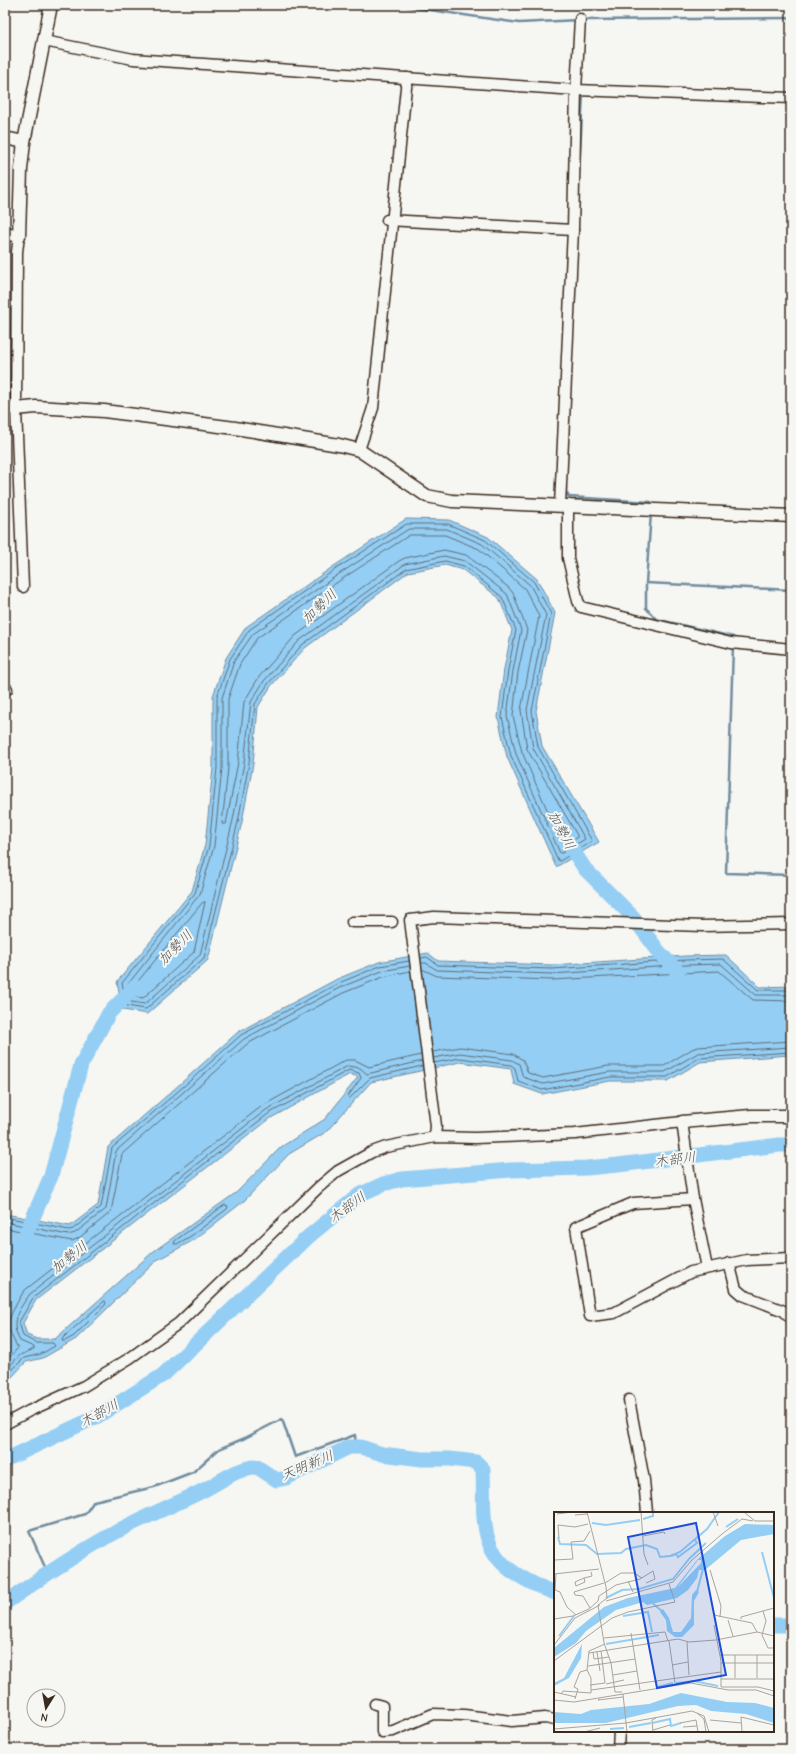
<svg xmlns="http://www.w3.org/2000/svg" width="796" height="1754" viewBox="0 0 796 1754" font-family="'Comic Neue','Klee One',sans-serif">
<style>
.water{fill:#94cef4;stroke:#708c9e;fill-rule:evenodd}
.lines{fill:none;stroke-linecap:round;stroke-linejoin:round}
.shore{stroke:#5f6c74;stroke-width:1}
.stream{stroke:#708c9e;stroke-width:2.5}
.river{stroke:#94cef4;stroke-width:15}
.minor-casing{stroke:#3b2a1e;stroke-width:13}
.tertiary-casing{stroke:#3b2a1e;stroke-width:15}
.minor{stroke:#f6f6f2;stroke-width:10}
.tertiary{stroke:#f6f6f2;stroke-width:12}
.labels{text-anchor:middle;stroke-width:4;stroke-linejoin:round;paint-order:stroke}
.water-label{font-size:14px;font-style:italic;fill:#515354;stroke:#f6f6f2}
.inset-river{fill:none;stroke:#94cef4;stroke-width:2}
.inset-road{fill:none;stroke:#aba49d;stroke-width:1}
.view{fill:#1d4ed8;fill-opacity:0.15;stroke:#1d4ed8;stroke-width:2}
.inset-edge{fill:none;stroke:#3b2a1e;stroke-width:2}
</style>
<rect width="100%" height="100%" fill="#f6f6f2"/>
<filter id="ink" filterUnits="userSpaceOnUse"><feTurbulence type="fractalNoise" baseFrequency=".025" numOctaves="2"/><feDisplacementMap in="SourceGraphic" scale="8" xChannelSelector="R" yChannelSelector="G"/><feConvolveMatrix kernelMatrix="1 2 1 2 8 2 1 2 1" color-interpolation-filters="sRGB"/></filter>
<g filter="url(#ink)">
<!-- water -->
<g class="water">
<polygon points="406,519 449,520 488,537 537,579 555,613 536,711 542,746 599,842 556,867 507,757 498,717 504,669 512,630 499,598 463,570 445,565 408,572 305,648 271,686 258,707 253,764 242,822 208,960 147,1014 123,1010 117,982 192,891 205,845 213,768 213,696 226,658 246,627 334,566"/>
<path d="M428,953L438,961L552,965L686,956L726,955L760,987L791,986V1057L789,1055L700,1062L668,1081H610L542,1094L514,1084L511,1069L460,1062L371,1082L326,1132L289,1154L244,1201L194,1240L157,1260L76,1339L43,1358L26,1362L10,1379L5,1381V1214L70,1226L98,1205L108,1147L180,1084L238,1032L337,979L379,962ZM350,1074L358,1077L325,1119L281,1147L237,1192L154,1251L55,1339H37L27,1335L23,1323L36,1300L271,1118Z"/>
</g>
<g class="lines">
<!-- shore -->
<g class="shore">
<polygon points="407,524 448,524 485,540 534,582 551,614 532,711 538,747 592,841 560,861 558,860 511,756 502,717 508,670 516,630 502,597 464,566 445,561 406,569 302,645 268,684 255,704 249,763 238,822 204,958 146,1009 127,1006 122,983 195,893 209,846 217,768 217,697 230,659 249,630 336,569"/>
<polygon points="409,529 447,529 482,544 530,585 546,615 527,710 533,748 585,839 562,853 560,853 516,754 507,716 513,671 521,630 507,594 465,561 444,556 405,564 299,641 264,681 251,702 244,763 233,820 200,955 145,1004 131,1002 128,984 200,894 214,846 222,768 222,698 234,661 253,634 339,574"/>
<polygon points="410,535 445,535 479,549 525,589 539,616 521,710 527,749 577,835 577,838 565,845 562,844 522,752 513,716 518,672 527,630 513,593 508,587 466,555 444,550 405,558 399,561 295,636 259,677 244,702 238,762 227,819 226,824 222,824 228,768 228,699 240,664 257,638 342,579"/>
<polygon points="205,902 194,952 143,998 136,997 134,986 202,903"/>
<polyline points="421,958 427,957 438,965 552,969 686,960 723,959 758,990 791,990"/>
<polyline points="422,963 426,963 437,970 552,974 686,965 721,964 756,995 791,995"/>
<polyline points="422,969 437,976 552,980 719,971 753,1000 791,1001"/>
<polyline points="433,1052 460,1047 513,1054 523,1060 528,1073 543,1078 608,1066 664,1066 692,1049 698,1047 791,1041"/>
<polyline points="434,1058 460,1053 512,1060 519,1064 523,1077 543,1084 609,1072 665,1072 698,1053 791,1047"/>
<polyline points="434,1063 460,1058 511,1065 515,1068 518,1081 542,1090 610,1077 667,1077 699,1058 791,1052"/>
<polygon points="225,1205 228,1206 227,1209 191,1236 177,1244 174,1244 175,1241"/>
<polyline points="5,1217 69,1230 73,1229 101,1207 112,1148 183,1087 241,1035 339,983 380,966 409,961"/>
<polyline points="5,1222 68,1235 75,1233 106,1209 116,1151 244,1039 341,987 382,971 410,966"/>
<polyline points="5,1228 72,1241 79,1238 111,1212 122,1154 247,1044 343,993 383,977 410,971"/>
<polygon points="105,1301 106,1304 74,1336 65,1341 62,1341 63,1338"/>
<path d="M5,1362L18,1348C9,1331 4,1326 15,1307C18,1301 21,1295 25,1290L262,1106L346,1060H355L369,1067L421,1055"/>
<path d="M5,1371L20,1355L34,1349V1347L20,1341C9,1321 18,1311 30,1294L266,1110L348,1066L360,1068L367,1074L422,1061"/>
<polyline points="5,1377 24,1358 41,1354 55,1346 53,1343 36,1343 23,1336 19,1322 33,1298 268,1114 349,1070 359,1073 361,1078 348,1096 349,1099 370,1078 422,1066"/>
</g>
<!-- stream -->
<g class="stream">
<polyline points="396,5 519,23 578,20"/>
<polyline points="583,20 791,18"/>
<polyline points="579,172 583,93"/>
<polyline points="566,486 566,492 569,497 651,502 651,506"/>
<polyline points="651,513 646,583 646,608 656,619 733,637 733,641"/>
<polyline points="646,583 791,590"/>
<polyline points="733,646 726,873 791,875"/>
<polyline points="48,1574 29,1531 85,1514 94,1501 154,1487 193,1472 219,1449 245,1438 282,1419 295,1457 355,1435 356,1450"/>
</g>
<!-- river -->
<g class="river">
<polyline points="566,840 585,869 633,917 659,952 678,972"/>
<polyline points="25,1236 51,1176 81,1065 109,1013 135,987"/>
<polyline points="5,1460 98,1416 163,1375 308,1237 359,1195 383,1184 402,1179 511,1170 587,1168 618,1165 779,1145 791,1145"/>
<path d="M5,1603C41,1578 77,1553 116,1532C145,1516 175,1505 204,1490C218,1483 241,1466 257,1467L277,1480L286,1478L349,1447H361L382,1454L422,1459H450L476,1462L483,1469C485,1511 476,1549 516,1574C529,1582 541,1588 555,1593"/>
<polyline points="773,1625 791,1625"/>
</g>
<!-- minor casing -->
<g class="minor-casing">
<g id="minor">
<polyline points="44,41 133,59 576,90 791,98"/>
<polyline points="387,220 573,230"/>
<polyline points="19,236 17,252 16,409 23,587"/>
<polyline points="5,409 16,409"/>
<polyline points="359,450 373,408 407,78"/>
<polyline points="560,505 573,230 576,90 580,19"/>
<polyline points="568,505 568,558 578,601 581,607 731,643 791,649"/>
<polyline points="5,688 7,689"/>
<polyline points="352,922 392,922"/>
<polyline points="435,1137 436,1126 410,920 434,917 703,926 791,924"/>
<polyline points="693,1199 633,1203 576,1227 590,1316 614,1313 691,1272 747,1260 791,1258"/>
<polyline points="729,1263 736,1289 743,1295 784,1311 791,1318"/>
<polyline points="629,1400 644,1480 647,1513"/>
<polyline points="5,1424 29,1411 84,1386 130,1358 179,1323 319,1187 338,1171 372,1152 386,1147 435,1137 475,1138 575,1134 682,1122 693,1199 707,1268"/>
<polyline points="375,1704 382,1706 382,1732 393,1731 433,1714 464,1715 512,1721 545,1718 555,1720"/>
<polyline points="618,1749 619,1731"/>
</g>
</g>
<!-- tertiary casing -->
<g class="tertiary-casing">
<g id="tertiary">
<polyline points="5,138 24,142"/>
<polyline points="5,233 19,236 21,169 24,142 51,5"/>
<polyline points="16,409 36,407 104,411 235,428 339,445 359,450 427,496 452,501 791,516"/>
<polyline points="682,1122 751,1116 791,1116"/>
</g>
</g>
<!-- minor -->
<use href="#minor" class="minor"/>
<!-- tertiary -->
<use href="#tertiary" class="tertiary"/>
</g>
</g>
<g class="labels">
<!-- water labels -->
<g class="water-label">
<text transform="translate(319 606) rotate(-44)" y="5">加勢川</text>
<text transform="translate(562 830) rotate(62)" y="5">加勢川</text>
<text transform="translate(175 947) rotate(-45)" y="5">加勢川</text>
<text transform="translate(675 1159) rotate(-7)" y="5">木部川</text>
<text transform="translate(347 1207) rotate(-36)" y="5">木部川</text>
<text transform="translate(69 1257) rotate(-39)" y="5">加勢川</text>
<text transform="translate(99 1413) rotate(-29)" y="5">木部川</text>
<text transform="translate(307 1465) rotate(-23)" y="5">天明新川</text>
</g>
</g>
<!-- overview -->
<g transform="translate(554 1512)">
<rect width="220" height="220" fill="#f6f6f2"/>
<path d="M191,12L220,13V22L187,28L151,58H145L143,66L134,78L123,86L93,93L89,90L62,98L32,119L22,131L0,145V136L50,95L74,86L121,76L143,48L171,24ZM144,48H147V51L123,76ZM142,78L145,80L140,89V113L128,125H121L113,119L112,108L106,100L109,97L115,106L119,120H127L137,106L138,83ZM28,132L27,146L15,166L0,174V171L10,166ZM127,181L173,190L201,191L220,196V211L192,202L157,199L142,193L124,194L52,211H0V200L27,202L37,198L95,192Z" fill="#94cef4" fill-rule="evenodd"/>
<path class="inset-river" d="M89,7L99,4V0M38,11L52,13L86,8M172,15L184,7M4,25L6,32L32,33L43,42L67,41L72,37L92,33L103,37L106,45L116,44L126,40L153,17L165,0M208,40L220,86M117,44L122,42L124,45L143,31L141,28M143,80L149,57M52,86L68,78L85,77L119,67L135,47L152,31M96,89L109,100M69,104L94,100L98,120M5,124L20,104M52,132L105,123M122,171L140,169L164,174M103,175L119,171M98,211L116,207L117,214L127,211M75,215L97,211M56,217L70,216"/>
<path class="inset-road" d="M33,0L52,75L53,86L44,93L50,131L57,151L61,180H68M87,0L90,42L94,53M159,0L164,14M190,0L201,9H220M3,2L18,0M21,3L33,2M89,24L110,20L111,22M5,26L4,13L21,15L34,12M19,47L17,30L30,29L36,19M0,48L19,47M156,58L167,94L166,105M0,62L45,57M2,62L1,78L6,80L13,95L22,103M30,66L31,70L22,74L21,70ZM30,66L38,64L37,60M74,69L79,80M51,71L67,61H80L88,66M52,89L119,70L138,48L168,22L188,7L199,9M36,96L29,84L21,83L20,80L50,71M209,99L212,109L208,123L214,136H220M160,103L198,111L203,120M0,107L19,104L35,97L44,89L45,84L62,73L86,67L99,59L101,67L92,71M187,107V105L220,96M174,108L179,124M160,113L167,149V175M77,121L86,178M50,126L111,120L114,129M115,129L121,171M133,130L135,163M0,133L21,106L46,93M39,140L40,147L55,145M43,140L46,159M35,141L124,127L135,130L162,128L203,120L220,124M166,143H220M181,143V166M203,143V166M0,149L58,106L74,100L121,90L115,72M167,151H220M118,153L134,150M34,154L81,147M59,163L83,159M167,167H220M52,172L70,168M36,173L51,171L47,139M167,175H204L220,179M37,178L167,160M0,180L22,185M7,182L9,179L37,181V166L33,158L35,139L51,132M69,182L73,220M21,187L24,177L20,175L26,160L33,158M46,187L44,188L69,185M0,188L20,190L137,171L174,178H202L220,184M143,201L150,207L152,220M156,208L187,211M126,211L142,208L144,220M129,215L143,214M0,217L72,211L138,199L150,204L155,220M99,218L116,213M30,220L46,216M99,220L98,208L102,206M188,220L187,205L220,213"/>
<path class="view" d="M142,11L172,163L103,176L74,25Z"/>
<rect width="220" height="220" class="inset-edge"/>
</g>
<!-- margin -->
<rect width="796" height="1754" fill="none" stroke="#f6f6f2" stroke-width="20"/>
<rect x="10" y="10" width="776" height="1734" fill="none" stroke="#3b2a1e" stroke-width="1.5" filter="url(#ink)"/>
<!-- north arrow -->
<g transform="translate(46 1708) rotate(191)"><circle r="19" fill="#f6f6f2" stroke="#aba49d"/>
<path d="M0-3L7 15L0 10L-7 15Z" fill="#3b2a1e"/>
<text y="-6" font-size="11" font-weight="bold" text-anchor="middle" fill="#3b2a1e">N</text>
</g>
</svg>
